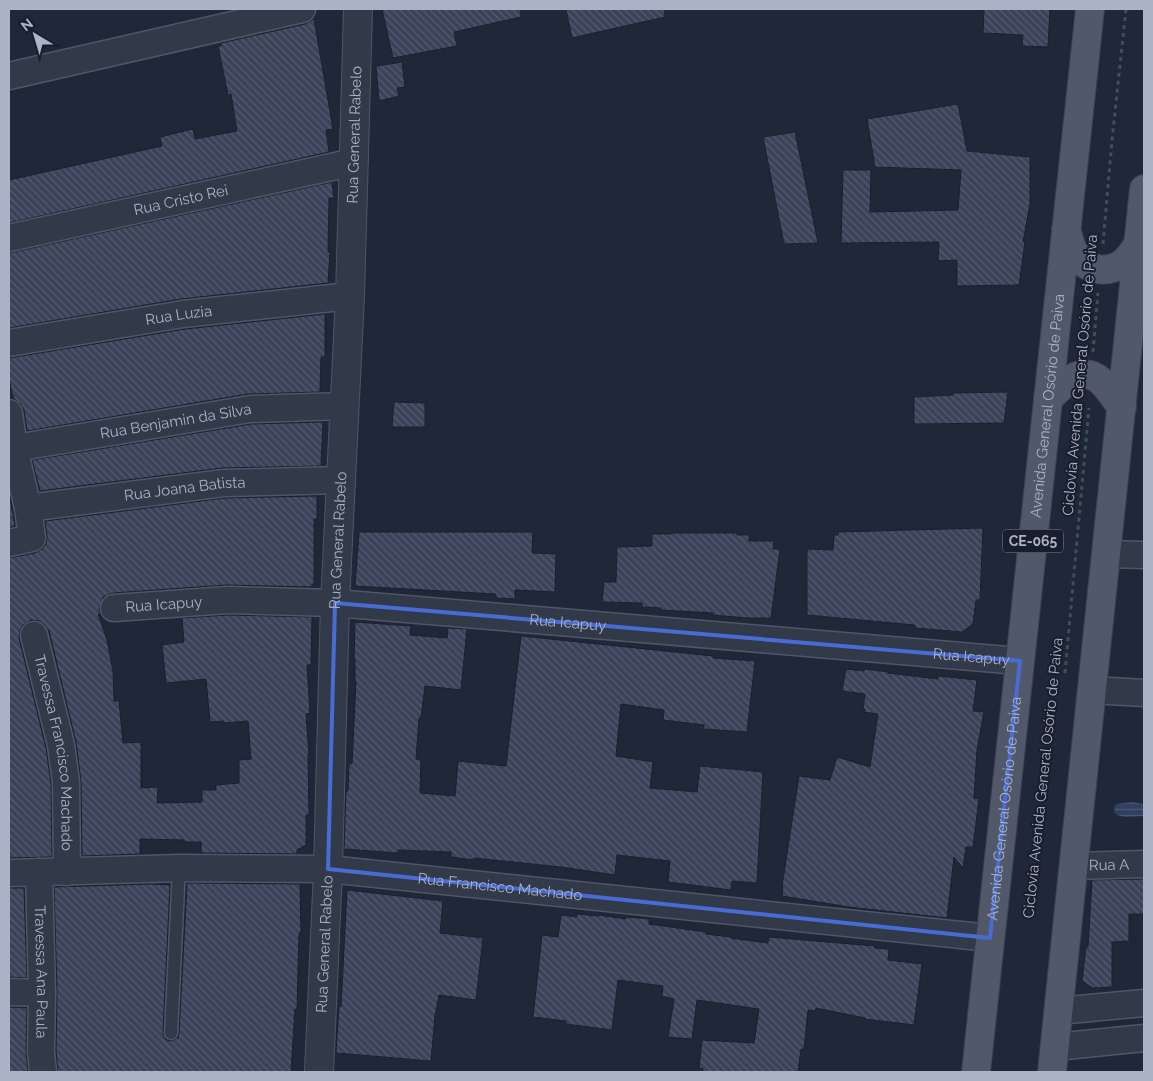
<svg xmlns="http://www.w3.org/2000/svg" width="1153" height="1081" viewBox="0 0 1153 1081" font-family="Raleway,sans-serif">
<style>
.water{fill:url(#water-rules)}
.building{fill:url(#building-back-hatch);stroke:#1a202f}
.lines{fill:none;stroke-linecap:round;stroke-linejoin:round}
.service-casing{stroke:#505667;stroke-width:15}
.minor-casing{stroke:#505667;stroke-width:29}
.tertiary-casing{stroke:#505667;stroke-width:30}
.primary-casing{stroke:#3c4253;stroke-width:30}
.path{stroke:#3e5157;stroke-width:3;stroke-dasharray:4 4;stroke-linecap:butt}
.service{stroke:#323949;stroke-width:12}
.minor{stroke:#323949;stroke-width:26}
.tertiary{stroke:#323949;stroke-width:28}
.primary{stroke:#505869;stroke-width:28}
.marked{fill:none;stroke:#486cd3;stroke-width:4;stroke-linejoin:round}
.labels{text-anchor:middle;stroke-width:4;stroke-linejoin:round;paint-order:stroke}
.shield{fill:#181e2d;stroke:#808698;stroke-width:1}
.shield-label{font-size:14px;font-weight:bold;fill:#adb3c6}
.street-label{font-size:15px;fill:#adb3c6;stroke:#181e2d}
</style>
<defs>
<pattern id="water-rules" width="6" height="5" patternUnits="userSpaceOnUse" patternTransform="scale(1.25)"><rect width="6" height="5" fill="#314061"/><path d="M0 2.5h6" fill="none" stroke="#4c5976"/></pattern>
<pattern id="building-back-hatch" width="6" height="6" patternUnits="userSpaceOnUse" patternTransform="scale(1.25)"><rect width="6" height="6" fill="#3a4359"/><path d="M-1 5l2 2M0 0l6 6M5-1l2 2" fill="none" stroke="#545c6f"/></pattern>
</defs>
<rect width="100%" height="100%" fill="#1f2739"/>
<!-- water -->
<polygon class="water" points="1132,802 1144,804 1144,816 1125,817 1117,815 1114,812 1115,805 1117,804"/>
<!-- building -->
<g class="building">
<polygon points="382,9 520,9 521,17 454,32 457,46 393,58"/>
<polygon points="566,9 664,9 665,17 572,38"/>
<polygon points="984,9 1050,9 1048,47 1022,46 1023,35 983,33"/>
<polygon points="314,19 333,129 326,130 329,152 9,223 9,180 162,146 160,137 193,129 195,139 237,131 231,94 228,95 218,46 221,46 221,43 305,24"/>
<polygon points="402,62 405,87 397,88 399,96 379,101 376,66"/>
<polygon points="958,104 967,151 1030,157 1030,204 1023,242 1025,242 1019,285 957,286 957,260 938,261 939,242 841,243 843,170 871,170 870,212 958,210 961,170 875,167 867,119"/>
<polygon points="795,132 818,243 784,244 763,137"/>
<polygon points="332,182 334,198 329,198 328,252 330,252 328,283 181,299 9,328 9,253"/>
<polygon points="325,314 325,357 321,357 320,392 248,394 27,431 24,410 21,404 14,399 13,395 12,395 9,377 9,358 185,329"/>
<polygon points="1008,392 1004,423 914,424 914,397 953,395 953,393"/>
<polygon points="394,402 425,403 425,427 392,427"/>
<polygon points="323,422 321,466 222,468 40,491 32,460 251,424"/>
<polygon points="9,492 15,526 9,528"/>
<polygon points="317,496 317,519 314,519 314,584 312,584 312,587 227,585 113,593 103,597 99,609 101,614 98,614 107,640 113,671 114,701 119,701 123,743 141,742 141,788 158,787 157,803 202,802 202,790 216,790 216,785 239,783 239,760 251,759 248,721 224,723 224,721 210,722 206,679 166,683 162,645 184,642 182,618 228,615 312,617 311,665 307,665 310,713 306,714 309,755 308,755 309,815 306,815 306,845 297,850 297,854 201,853 201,842 184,842 184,840 140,839 140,854 82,856 81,782 76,742 49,631 44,624 39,621 31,620 23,625 20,630 19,638 46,748 51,783 52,857 9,858 9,558 35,553 42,549 46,544 47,536 45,521 225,498"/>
<polygon points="983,528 980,600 976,600 973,624 962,632 915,628 915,625 807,615 807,549 833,550 834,535 838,535 838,532"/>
<polygon points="359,532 533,532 532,553 556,554 555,592 515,590 515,599 496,598 496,594 355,586"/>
<polygon points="672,533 737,533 737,535 749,535 749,541 774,541 773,549 780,549 771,618 747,618 713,615 713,613 661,610 661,608 642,607 642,603 602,602 604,582 616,582 617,547 652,546 652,534 672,534"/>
<polygon points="355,622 411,626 410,635 447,638 448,628 467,629 461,690 425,686 421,718 419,718 416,759 421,760 420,793 455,796 458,761 506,766 521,636 713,656 713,658 755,661 747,732 704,729 704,725 663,720 664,710 621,704 616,756 653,762 650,788 697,792 700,766 763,772 757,883 732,881 731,890 668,882 670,861 617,855 615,875 561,867 474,858 474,860 451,857 451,852 398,850 398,853 344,849 346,791 348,791 349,763 352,764 356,681 355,681 355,659 354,659"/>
<polygon points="846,669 864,671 865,669 888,672 888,673 938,679 938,676 977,680 973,711 984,712 977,750 974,798 979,799 973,847 966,847 963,868 954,857 947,918 849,907 782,896 783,886 782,886 799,776 830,780 837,757 870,767 878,714 864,712 865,709 863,709 865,694 842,691"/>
<polygon points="1144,879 1144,914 1129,914 1129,941 1112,942 1112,987 1093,988 1082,981 1086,947 1088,947 1092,880"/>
<polygon points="187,883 300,884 301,933 299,933 297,1010 295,1009 291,1072 58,1072 56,1051 57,993 54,887 150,884 170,885 163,1033 164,1036 166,1040 171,1041 178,1038 179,1033"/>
<polygon points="9,888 24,888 27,978 9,977"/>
<polygon points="347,890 443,901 440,933 483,938 476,1000 439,995 435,1016 431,1061 336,1053 339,1006 341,1007"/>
<polygon points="577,914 599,916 599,915 626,919 626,917 649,919 649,924 706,932 706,934 731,937 731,938 768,943 769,937 875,946 874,948 889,949 888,960 922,964 914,1025 865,1019 865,1018 816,1008 815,1011 808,1010 804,1049 801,1049 798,1072 703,1072 703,1069 699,1068 702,1040 754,1043 759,1009 697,1000 692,1039 668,1037 674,999 662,996 663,986 618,980 612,1030 566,1024 566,1021 533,1017 542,935 558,937 561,915 577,917"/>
<polygon points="9,1007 27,1008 26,1052 28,1072 9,1072"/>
</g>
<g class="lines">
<!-- service casing -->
<g class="service-casing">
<polyline id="service" points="171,1033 179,868"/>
</g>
<!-- minor casing -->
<g class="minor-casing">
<g id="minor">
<polyline points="9,76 302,9"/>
<path id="s1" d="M9,238L354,162"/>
<path id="s2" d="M9,343L183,314L350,296"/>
<polyline points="9,413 14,448 28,508 32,538 9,543"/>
<path id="s3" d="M9,449L250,409L344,406"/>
<path id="s4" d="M28,508L224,483L341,480"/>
<polyline points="1106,554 1144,555"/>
<path id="s5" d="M114,608L228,600L335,603L1020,661"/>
<path id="s6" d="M34,635L61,745L66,782L67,872"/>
<polyline points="1092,690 1144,693"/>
<path id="s7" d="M1074,866L1144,864"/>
<path id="s8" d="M39,872L42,993L41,1052L43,1072"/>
<path id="s9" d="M9,873L179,868L328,869L990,938"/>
<polyline points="9,992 42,993"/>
<polyline points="1058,1011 1144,1003"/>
<polyline points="1055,1047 1144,1038"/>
</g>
</g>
<!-- tertiary casing -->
<g class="tertiary-casing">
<g id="tertiary">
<path id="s10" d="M319,1072L328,869L335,603L350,296L358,9"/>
</g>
</g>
<!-- primary casing -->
<g class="primary-casing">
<g id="primary">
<path d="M1066,230C1069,237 1070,246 1074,252C1085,270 1106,275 1123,263C1129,258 1134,251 1138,244"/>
<path d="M1048,399C1062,386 1081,362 1102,382C1109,389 1115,399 1122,407"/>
<path id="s11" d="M976,1072L1090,9"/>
<polyline points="1052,1072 1144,189"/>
</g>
</g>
<!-- path -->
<g class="path">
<polyline points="1103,244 1112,140 1126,9"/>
<polyline points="1093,352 1098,293"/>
<polyline points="1065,673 1089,408"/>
</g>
<!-- service -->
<use href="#service" class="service"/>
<!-- minor -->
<use href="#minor" class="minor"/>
<!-- tertiary -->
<use href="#tertiary" class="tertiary"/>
<!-- primary -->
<use href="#primary" class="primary"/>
</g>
<!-- marked area -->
<path class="marked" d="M335,603L1020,661L990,938L328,869Z"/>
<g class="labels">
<!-- shield labels -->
<rect class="shield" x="1003" y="529.5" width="60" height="23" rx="4"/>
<g class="shield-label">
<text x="1033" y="546">CE-065</text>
</g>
<!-- street labels -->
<g class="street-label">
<text dy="5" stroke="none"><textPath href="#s10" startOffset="938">Rua General Rabelo</textPath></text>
<text dy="5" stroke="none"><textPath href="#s1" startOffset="176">Rua Cristo Rei</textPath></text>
<text dy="5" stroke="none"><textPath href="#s2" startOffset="172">Rua Luzia</textPath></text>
<text transform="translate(1080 375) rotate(-85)" y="5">Ciclovia Avenida General Osório de Paiva</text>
<text dy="5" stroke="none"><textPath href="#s11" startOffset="670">Avenida General Osório de Paiva</textPath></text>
<text dy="5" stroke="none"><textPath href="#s3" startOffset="169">Rua Benjamin da Silva</textPath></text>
<text dy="5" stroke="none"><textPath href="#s4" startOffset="158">Rua Joana Batista</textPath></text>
<text dy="5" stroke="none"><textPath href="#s10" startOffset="532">Rua General Rabelo</textPath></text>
<text dy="5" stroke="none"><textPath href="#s5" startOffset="50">Rua Icapuy</textPath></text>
<text dy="5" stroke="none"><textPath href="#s5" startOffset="455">Rua Icapuy</textPath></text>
<text dy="5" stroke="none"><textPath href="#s5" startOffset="860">Rua Icapuy</textPath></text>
<text dy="5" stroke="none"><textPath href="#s6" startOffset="120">Travessa Francisco Machado</textPath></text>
<text transform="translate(1043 778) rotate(-84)" y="5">Ciclovia Avenida General Osório de Paiva</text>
<text dy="5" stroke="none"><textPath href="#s11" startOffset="265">Avenida General Osório de Paiva</textPath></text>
<text dy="5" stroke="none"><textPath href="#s7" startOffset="35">Rua A</textPath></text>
<text dy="5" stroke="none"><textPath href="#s9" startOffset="492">Rua Francisco Machado</textPath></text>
<text dy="5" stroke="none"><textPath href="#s10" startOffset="128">Rua General Rabelo</textPath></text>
<text dy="5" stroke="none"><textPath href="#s8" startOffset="100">Travessa Ana Paula</textPath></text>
</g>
</g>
<!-- border -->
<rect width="1153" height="1081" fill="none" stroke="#adb3c6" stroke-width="20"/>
<!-- north arrow -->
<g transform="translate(35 35) rotate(322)" stroke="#181e2d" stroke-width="4" paint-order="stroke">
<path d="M0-4L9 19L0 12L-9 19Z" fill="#adb3c6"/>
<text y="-8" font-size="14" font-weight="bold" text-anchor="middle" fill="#adb3c6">N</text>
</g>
</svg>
